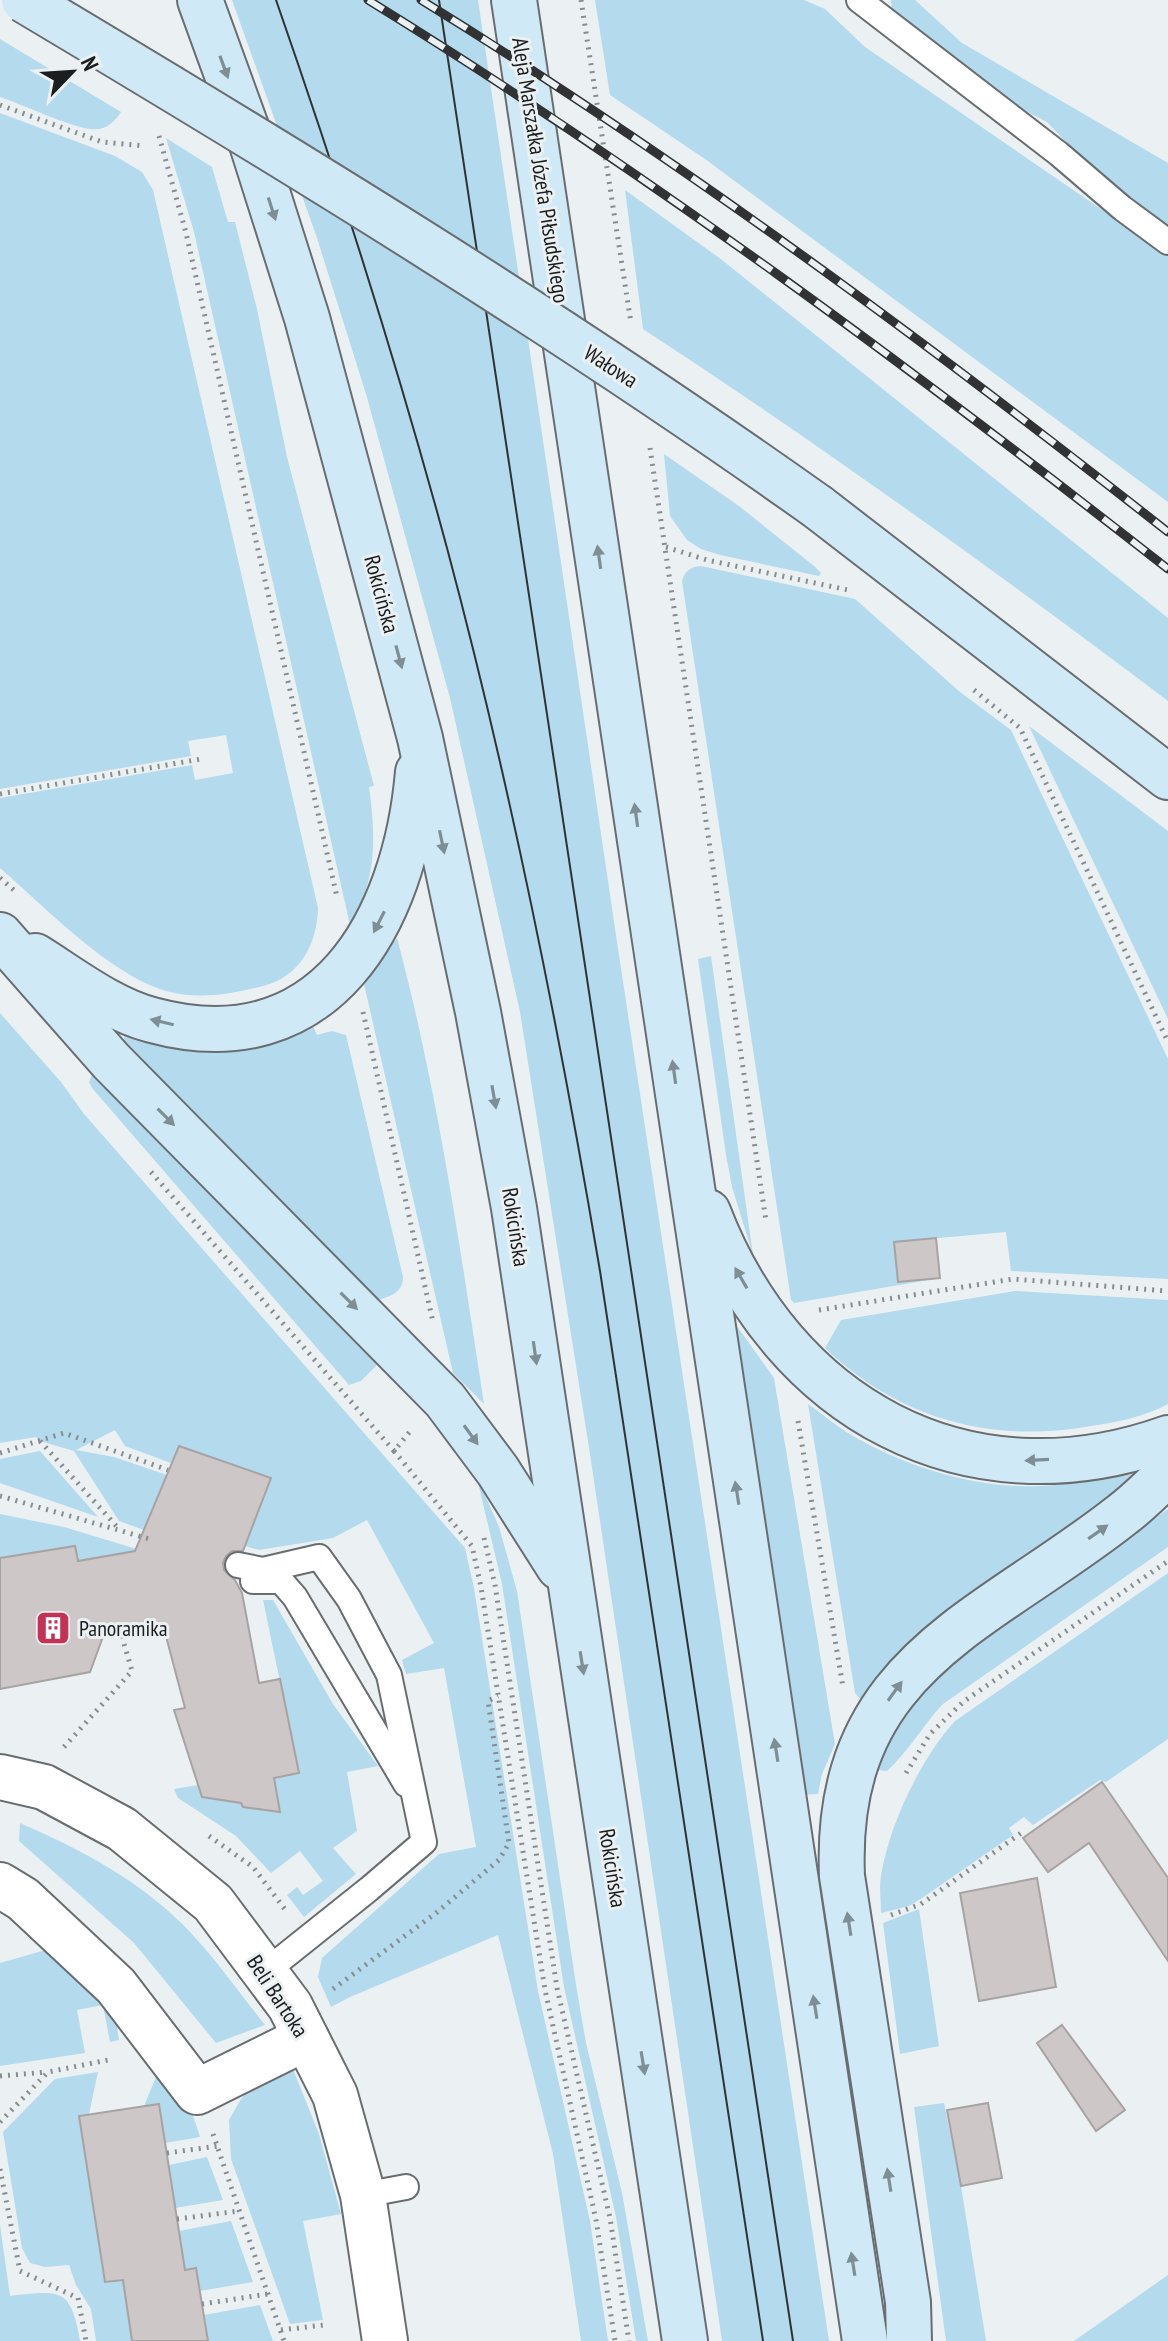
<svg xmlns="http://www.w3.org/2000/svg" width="1168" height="2341" viewBox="0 0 1168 2341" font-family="'PT Sans Narrow',sans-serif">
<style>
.green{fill:#b3daed}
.building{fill:#cdc7c7;stroke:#a8a3a3;stroke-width:2}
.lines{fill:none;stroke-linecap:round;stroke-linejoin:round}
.lane-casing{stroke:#696d70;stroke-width:28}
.street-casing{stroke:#696d70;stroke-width:48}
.secondary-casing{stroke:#696d70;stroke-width:48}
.path{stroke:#888c8e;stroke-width:5;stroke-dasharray:2 6;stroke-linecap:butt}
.lane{stroke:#fff;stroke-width:24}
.street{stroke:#fff;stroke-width:44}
.secondary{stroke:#cfeaf6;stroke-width:44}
.tram{stroke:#303233;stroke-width:2}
.rail-casing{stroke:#303233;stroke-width:9}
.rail{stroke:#ebf1f3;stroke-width:6;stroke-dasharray:18;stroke-linecap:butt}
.secondary-bridge-casing{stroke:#696d70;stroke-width:48;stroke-linecap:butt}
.secondary-bridge{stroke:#cfeaf6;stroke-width:44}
.oneway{fill:#7e8e95}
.labels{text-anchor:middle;stroke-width:6;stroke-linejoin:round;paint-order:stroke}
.street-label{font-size:22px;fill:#1b1d1e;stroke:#ebf1f3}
.poi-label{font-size:22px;fill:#1b1d1e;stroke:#ebf1f3;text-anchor:start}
</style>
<rect width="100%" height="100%" fill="#ebf1f3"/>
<!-- green -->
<g class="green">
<polygon points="232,0 478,0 617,942 829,2341 722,2341 590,1454 520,1012 450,698 366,394 316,235"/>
<polygon points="595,0 804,0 825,9 865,47 1168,255 1168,502 705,159 610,95"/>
<polygon points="891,0 915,0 962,43 1168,163 1168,232 1087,164 1047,122 992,94 899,23 892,10"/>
<path d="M0,39L121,112C114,123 105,131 90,129C67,126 24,105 0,97Z"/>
<path d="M0,113L115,156L142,172L153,190L318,908C317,944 300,977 263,986C232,994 198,1000 166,991C109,974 45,907 0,868V798L192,765L195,780L233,773L226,735L188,741L191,756L0,789Z"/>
<path d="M166,138L212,167L228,222H235L257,309L287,457L374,786L369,787C376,837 377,881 350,925L194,232Z"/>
<path d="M625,190L722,260L1168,618V701C997,572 822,446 643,329Z"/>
<polygon points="664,454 739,506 814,566 821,573 819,576 720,555 701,549 687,540 670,516"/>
<path d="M701,566L855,599L960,692L1011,730L1168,1059V1279L1011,1271L1006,1232L894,1242L898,1282L940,1278L794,1303L791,1300L682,581C685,571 690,567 701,566Z"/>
<polygon points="1029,726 1168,831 1168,1019"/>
<path d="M397,938C438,1091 460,1248 484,1404L453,1373L364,984Z"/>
<polygon points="711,956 753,1255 732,1187 726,1155 698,959"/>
<polygon points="0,1013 61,1082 84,1114 465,1548 474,1588 538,1991 590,2221 608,2341 581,2341 553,2154 498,1935 350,1997 331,2007 318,1977 322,1958 439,1854 476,1847 444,1668 406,1674 402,1660 434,1643 367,1520 333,1538 259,1550 245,1546 270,1478 179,1446 171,1463 125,1446 115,1430 76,1450 114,1457 167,1475 152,1511 155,1534 119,1521 74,1451 40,1441 36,1437 0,1443"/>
<path d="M312,1024L317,1035L332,1031L346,1035L403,1277C403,1294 389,1296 376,1301L125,1050L124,1035L158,1043Z"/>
<polygon points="92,1075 382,1360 361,1381 349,1385 92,1088 89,1082"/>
<path d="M1015,1291L1168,1300V1404C1145,1417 1117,1422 1091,1426C991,1444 899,1419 825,1348L841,1320Z"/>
<polygon points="729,1315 774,1378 835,1744 822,1774 818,1794 802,1795"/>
<path d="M808,1404C823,1414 837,1427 853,1436C907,1467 976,1489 1039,1486C1074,1485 1108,1477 1142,1473L920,1634L886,1669L863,1702L855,1693Z"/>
<polygon points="40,1451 98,1517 0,1483 0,1459"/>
<polygon points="476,1474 499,1527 517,1591 576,1985 586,2043 622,2193 648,2341 636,2341 616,2217 564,1987 502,1584"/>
<path d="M1168,1509V1547L943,1704C923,1725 909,1751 887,1771L875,1770C898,1723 916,1697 954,1661Z"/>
<polygon points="0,1514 64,1527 140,1550 78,1561 74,1546 0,1558"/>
<path d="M1168,1573V1739L1106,1782L1100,1780L1033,1825L1024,1817L1009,1828L1013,1835L922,1898L909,1906L881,1913C881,1901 879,1888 881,1876C889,1825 921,1758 955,1721Z"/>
<polygon points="263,1600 273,1600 333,1704 378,1766 347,1772 357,1831 333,1848 356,1874 304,1917 287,1895 297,1887 303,1895 323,1881 300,1851 271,1873 236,1836 178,1798 174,1789 198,1785 203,1798 228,1801 239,1799 243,1807 280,1812 274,1778 299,1773"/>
<path d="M20,1823C83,1850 144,1883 191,1933C218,1962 241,1995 265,2025L216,2043L134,1943L19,1841Z"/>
<polygon points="919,1909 939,2046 900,2054 883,1923"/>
<polygon points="56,1947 113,1999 119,2040 110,2042 103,2005 77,2010 85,2053 0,2066 0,1963"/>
<polygon points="161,2065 188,2100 200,2137 165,2143 159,2104 144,2106"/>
<polygon points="292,2067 319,2134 341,2214 303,2221 323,2320 290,2324 231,2159 229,2120 241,2099 261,2077"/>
<polygon points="98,2072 89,2114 79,2116 105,2282 123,2280 132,2341 96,2341 91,2309 76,2285 69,2265 45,2267 30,2263 22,2248 3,2132 55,2079"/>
<polygon points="944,2103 961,2186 986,2341 946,2341 914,2107"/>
<polygon points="207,2157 223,2200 175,2208 169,2165"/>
<polygon points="231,2221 253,2282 200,2291 196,2269 185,2270 179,2231"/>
<path d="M0,2225L10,2296C59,2291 71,2286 80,2341H0Z"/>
<polygon points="1168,2275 1168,2341 1074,2341"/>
<polygon points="260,2305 273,2341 208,2341 204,2315"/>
</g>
<!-- building -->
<g class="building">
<polygon points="936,1238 940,1278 898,1282 894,1242"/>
<polygon points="179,1446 271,1478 243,1551 232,1551 226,1556 223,1563 224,1570 235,1580 242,1593 259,1683 280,1679 299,1773 274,1778 280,1812 243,1807 241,1803 202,1797 174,1710 185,1708 163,1625 104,1634 90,1672 0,1689 0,1558 75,1546 78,1561 135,1551"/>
<polygon points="1102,1782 1168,1878 1168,1961 1089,1843 1048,1872 1023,1838"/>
<polygon points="1037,1878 1056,1987 979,2001 960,1893"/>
<polygon points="1062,2025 1125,2110 1096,2131 1037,2043"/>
<polygon points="988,2103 1002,2178 961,2186 947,2110"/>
<polygon points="159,2104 185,2270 196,2268 208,2341 132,2341 123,2280 105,2282 79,2116"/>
</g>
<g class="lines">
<!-- lane casing -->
<g class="lane-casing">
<g id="lane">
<polyline points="859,0 1059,154 1122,208 1168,242"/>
<polyline points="238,1565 263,1570 319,1557 349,1599 389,1675 424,1842 369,1889 265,1972"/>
<polyline points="253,1581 281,1581 295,1597 406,1784"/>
<polyline points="363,2195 406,2187"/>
</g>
</g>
<!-- street casing -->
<g class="street-casing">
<g id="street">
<polyline points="0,1777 44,1787 122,1829 213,1903 290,2006 335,2095 363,2195 385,2341"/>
<polyline points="0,1885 23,1899 116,1986 197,2092 306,2038"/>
</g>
</g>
<!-- secondary casing -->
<g class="secondary-casing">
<g id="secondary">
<polyline points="200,0 249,135 307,318 420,738 478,1012 514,1208 685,2341"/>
<polyline points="514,0 865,2341"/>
<polyline points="818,507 1168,777"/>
<polyline points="0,935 111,1061 445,1400 498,1471 559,1567"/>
<path d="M35,956C72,979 110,1009 152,1020C325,1067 405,922 418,772"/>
<path d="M708,1212C783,1408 965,1510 1168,1438"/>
<path d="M909,2341L908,2302L842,1876C833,1664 984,1624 1123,1514C1139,1502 1153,1487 1168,1474"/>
</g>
</g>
<!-- path -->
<g class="path">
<polyline points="581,0 631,323"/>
<polyline points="0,105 102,142 145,146"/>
<polyline points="159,136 186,233 337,897"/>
<polyline points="650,448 766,1221"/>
<polyline points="666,547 707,560 848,590"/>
<polyline points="974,690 1020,728 1168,1042"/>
<polyline points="0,794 201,759"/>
<polyline points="0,878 15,891"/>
<polyline points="363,1012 433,1322"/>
<polyline points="151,1172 394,1451 412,1429"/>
<polyline points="819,1310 1013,1279 1168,1291"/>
<polyline points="798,1421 843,1687"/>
<polyline points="40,1441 119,1529"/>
<polyline points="394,1451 472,1546 481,1587 545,1990 596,2220 615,2341"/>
<polyline points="0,1453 64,1433 168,1470"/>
<polyline points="0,1496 153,1540"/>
<polyline points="484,1538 495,1585 557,1988 610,2218 629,2341"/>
<polyline points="64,1747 132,1671 120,1630"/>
<polyline points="906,1773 930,1734 963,1702 1168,1561"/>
<polyline points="209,1836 253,1867 287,1912"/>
<polyline points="891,1915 921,1904 1024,1831"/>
<polyline points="333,1989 436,1913 499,1860 509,1843 488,1701 498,1696"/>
<polyline points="0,2076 47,2072"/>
<polyline points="0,2122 48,2072 113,2059"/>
<polyline points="213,2134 284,2341"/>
<polyline points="167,2153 218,2146"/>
<polyline points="0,2169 20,2271 78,2298 86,2341"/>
<polyline points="177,2219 239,2211"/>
<polyline points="202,2304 268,2294"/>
<polyline points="281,2330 324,2325"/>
</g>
<!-- lane -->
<use href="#lane" class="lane"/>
<!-- street -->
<use href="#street" class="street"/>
<!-- secondary -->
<use href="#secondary" class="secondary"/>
<!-- tram -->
<g class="tram">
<path d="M276,0C339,181 397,363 447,548C511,787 559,1028 600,1271L763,2341"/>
<polyline points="439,0 793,2341"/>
</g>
<!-- rail casing -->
<g class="rail-casing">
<g id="rail">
<path d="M368,0C647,172 910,367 1168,569"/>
<path d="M421,0C681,160 928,343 1168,532"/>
</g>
</g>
<!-- rail -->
<use href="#rail" class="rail"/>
<!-- secondary-bridge casing -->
<g class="secondary-bridge-casing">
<path id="secondary-bridge" d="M24,0C294,161 562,325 818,507"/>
</g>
<!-- secondary-bridge -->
<use href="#secondary-bridge" class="secondary-bridge"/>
</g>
<!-- one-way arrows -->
<defs><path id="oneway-solid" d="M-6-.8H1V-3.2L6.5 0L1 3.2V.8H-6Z" transform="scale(2)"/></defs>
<g class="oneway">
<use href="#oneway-solid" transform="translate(224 67) rotate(70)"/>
<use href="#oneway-solid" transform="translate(272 209) rotate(72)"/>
<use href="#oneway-solid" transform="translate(599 557) rotate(-98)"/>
<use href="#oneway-solid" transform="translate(399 657) rotate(75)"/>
<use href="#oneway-solid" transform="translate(636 815) rotate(-98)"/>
<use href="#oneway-solid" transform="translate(442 842) rotate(78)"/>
<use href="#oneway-solid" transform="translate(379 922) rotate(117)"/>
<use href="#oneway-solid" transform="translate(162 1022) rotate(-167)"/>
<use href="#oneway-solid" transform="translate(674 1072) rotate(-98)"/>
<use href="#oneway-solid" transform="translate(494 1097) rotate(80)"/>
<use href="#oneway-solid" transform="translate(166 1117) rotate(45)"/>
<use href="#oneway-solid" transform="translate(741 1278) rotate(-120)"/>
<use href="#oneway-solid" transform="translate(349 1301) rotate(45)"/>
<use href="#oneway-solid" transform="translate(535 1353) rotate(82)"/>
<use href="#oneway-solid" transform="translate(471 1435) rotate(54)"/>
<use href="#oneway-solid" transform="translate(1037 1460) rotate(177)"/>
<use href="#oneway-solid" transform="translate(737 1493) rotate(-99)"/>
<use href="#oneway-solid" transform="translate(1098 1532) rotate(-35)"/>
<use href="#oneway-solid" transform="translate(582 1663) rotate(81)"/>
<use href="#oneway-solid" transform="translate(895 1691) rotate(-54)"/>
<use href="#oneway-solid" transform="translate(776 1750) rotate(-99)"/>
<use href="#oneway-solid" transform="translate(849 1924) rotate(-99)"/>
<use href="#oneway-solid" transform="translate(815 2007) rotate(-99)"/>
<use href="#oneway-solid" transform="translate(643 2063) rotate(81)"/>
<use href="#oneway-solid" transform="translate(889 2180) rotate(-99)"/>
<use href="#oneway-solid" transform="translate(853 2264) rotate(-99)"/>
</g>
<!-- icons -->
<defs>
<g id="building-square" transform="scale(1.8)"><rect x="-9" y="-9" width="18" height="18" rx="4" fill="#c23356" stroke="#ebf1f3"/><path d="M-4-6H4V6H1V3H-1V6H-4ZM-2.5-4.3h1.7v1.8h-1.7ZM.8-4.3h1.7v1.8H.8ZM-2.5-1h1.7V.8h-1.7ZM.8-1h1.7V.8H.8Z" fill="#fff"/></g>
</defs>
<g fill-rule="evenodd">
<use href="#building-square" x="53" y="1628"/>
</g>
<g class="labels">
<!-- street labels -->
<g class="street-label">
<text transform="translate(541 170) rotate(81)" y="8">Aleja Marszałka Józefa Piłsudskiego</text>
<text transform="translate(611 366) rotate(33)" y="8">Wałowa</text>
<text transform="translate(382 594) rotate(75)" y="8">Rokicińska</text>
<text transform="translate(516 1227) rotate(81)" y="8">Rokicińska</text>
<text transform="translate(613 1868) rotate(81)" y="8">Rokicińska</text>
<text transform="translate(278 1996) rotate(57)" y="8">Beli Bartoka</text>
</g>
<!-- poi labels -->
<g class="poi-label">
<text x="79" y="1636">Panoramika</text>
</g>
</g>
<!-- north arrow -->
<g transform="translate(72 72) rotate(65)" stroke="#ebf1f3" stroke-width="6" paint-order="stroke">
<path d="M0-6L14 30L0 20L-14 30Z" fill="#1b1d1e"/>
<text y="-12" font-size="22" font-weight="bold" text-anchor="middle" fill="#1b1d1e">N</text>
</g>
</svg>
